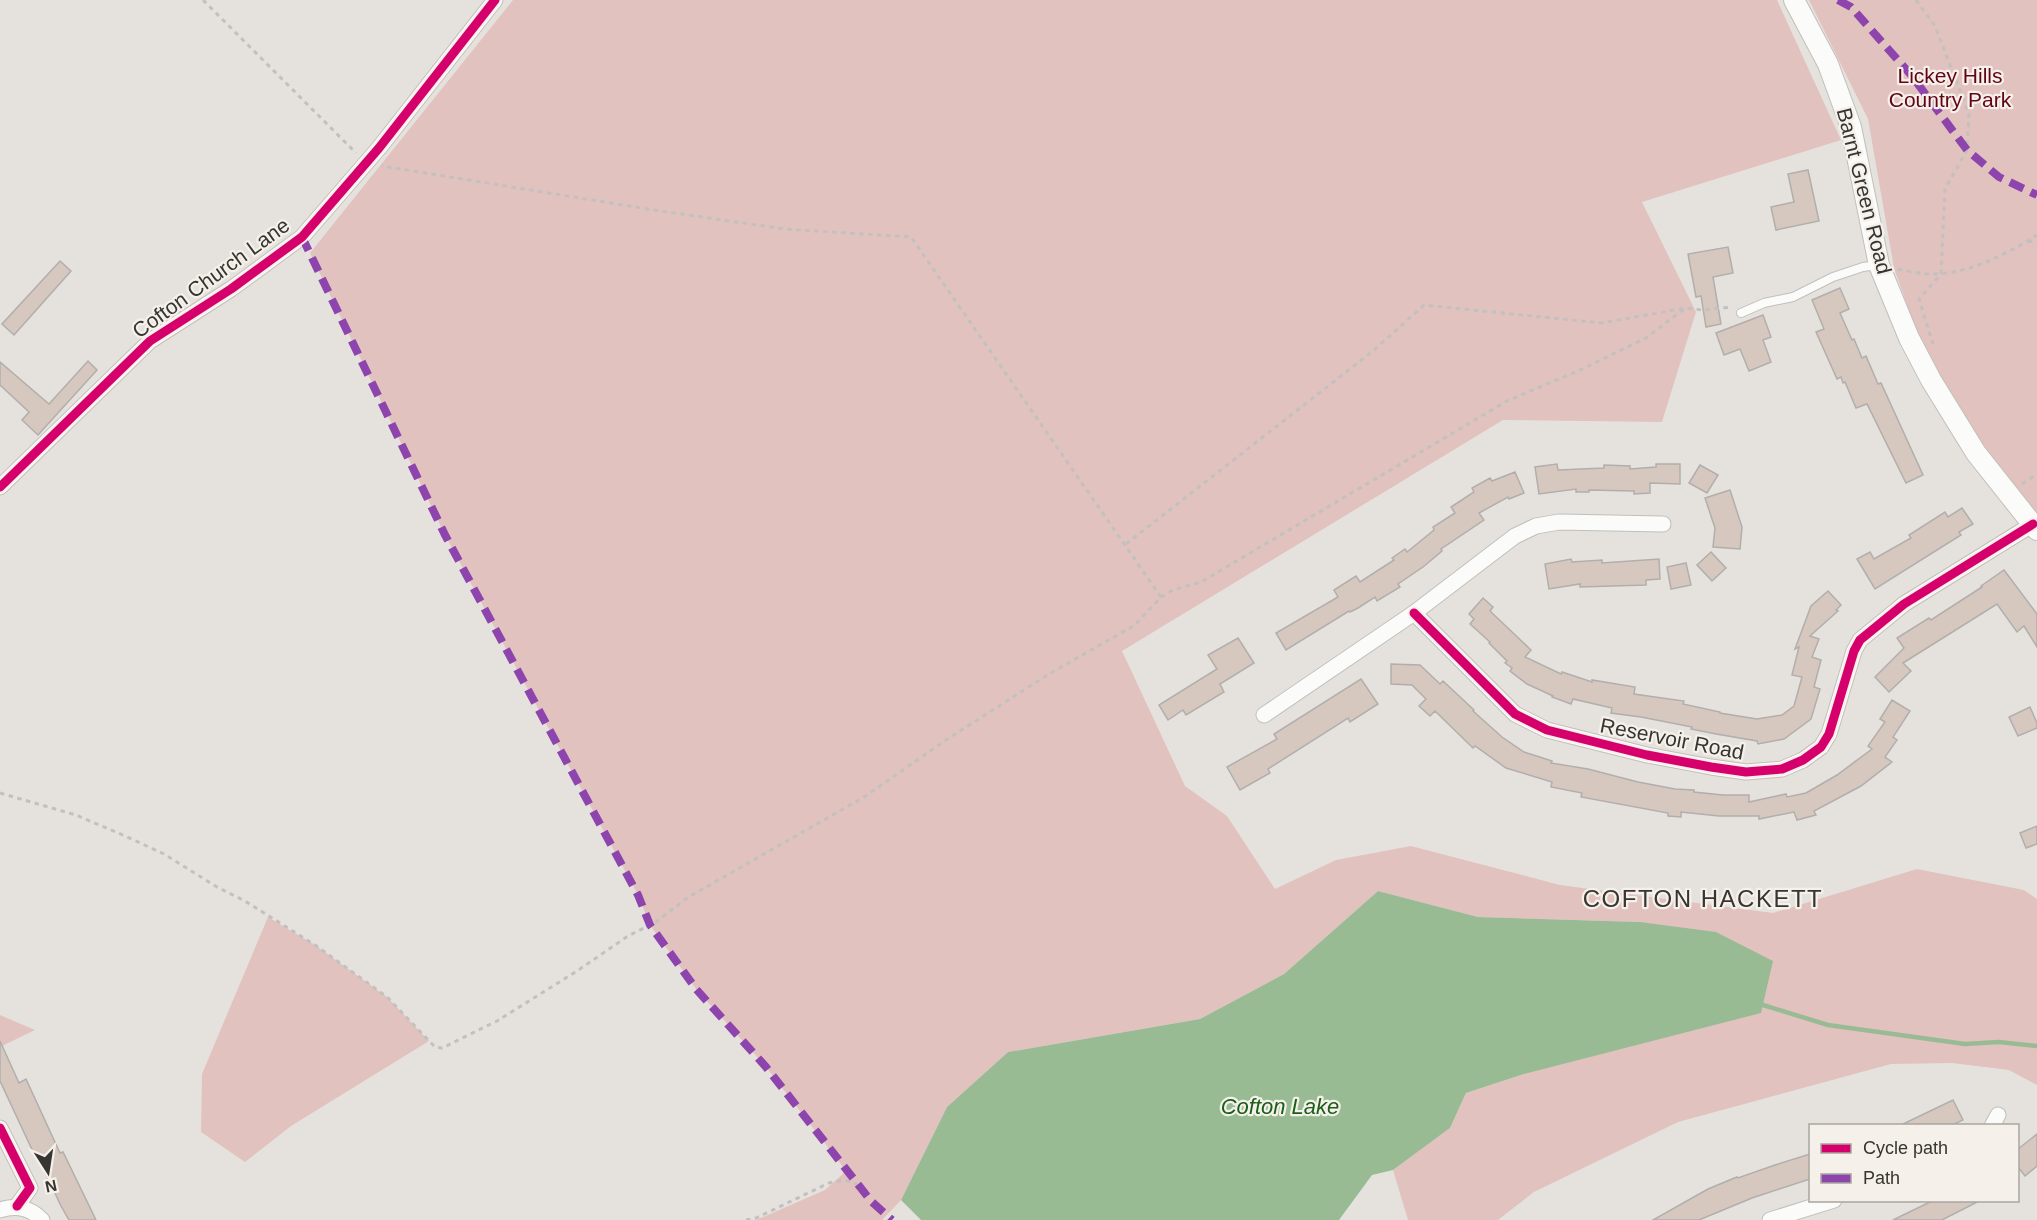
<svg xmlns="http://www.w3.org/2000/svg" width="2037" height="1220" viewBox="0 0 2037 1220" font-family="Arial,sans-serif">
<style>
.green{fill:#e2c2bf}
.water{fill:#99bb94}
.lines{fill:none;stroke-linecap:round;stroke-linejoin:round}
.stream{stroke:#99bb94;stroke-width:4.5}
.building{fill:#d6c8bf;stroke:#b1aeac;stroke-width:1.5}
.service-casing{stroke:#c1bfbb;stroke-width:10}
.minor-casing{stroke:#c1bfbb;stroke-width:17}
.secondary-casing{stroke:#c1bfbb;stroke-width:22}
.path{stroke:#c2c1bf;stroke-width:3;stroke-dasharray:4.5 4.5;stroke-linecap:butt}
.service{stroke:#fbfbfa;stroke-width:8}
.minor{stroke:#fbfbfa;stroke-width:15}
.secondary{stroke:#fbfbfa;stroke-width:20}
.quiet{stroke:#8e44ad;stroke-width:8;stroke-dasharray:15 8;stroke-linecap:butt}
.cycleway-casing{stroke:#f5f0e9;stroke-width:13}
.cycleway{stroke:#d6006c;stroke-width:9}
.labels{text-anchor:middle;stroke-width:4.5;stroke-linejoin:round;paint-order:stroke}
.park-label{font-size:21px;fill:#620416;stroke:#f5f0e9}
.street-label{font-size:21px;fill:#373532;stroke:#f5f0e9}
.water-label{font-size:22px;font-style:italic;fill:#195f19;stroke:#f5f0e9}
.quarter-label{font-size:24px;letter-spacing:1.5px;fill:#373532;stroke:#f5f0e9}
</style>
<rect width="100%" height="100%" fill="#e5e2de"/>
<!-- green -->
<g class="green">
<polygon points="513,0 1777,0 1841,140 1642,202 1696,312 1662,422 1503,420 1122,651 1185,786 1227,816 1275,889 1336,860 1411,846 1560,885 1773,913 1917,869 2024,890 2037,899 2037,1085 2009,1070 1952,1063 1891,1064 1678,1122 1534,1192 1498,1220 1408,1220 1393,1170 1450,1128 1466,1093 1524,1074 1640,922 1478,917 1378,891 1284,974 1200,1019 1008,1052 947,1107 901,1200 882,1220 756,1220 825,1190 846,1171 766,1067 696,989 650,925 638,895 445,535 310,253"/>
<polygon points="1809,0 2037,0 2037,518 1980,448 1917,333 1894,268 1868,119"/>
<polygon points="268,917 315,945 387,997 429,1041 291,1126 245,1162 201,1132 202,1074"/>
<polygon points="0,1015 35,1030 0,1047"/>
</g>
<!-- water -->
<polygon class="water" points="1378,891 1478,917 1640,922 1716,932 1773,961 1761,1013 1524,1074 1466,1093 1450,1128 1393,1170 1372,1175 1339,1220 921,1220 901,1200 947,1107 1008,1052 1200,1019 1284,974"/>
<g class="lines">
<!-- stream -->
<polyline class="stream" points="1763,1005 1828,1025 1965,1044 1999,1042 2037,1046"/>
</g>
<!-- building -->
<g class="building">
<polygon points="1808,170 1819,221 1776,230 1771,207 1794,202 1788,174"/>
<polygon points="1728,247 1733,273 1713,277 1721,324 1706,327 1701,296 1696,297 1688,254"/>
<polygon points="60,261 71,271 14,335 2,324"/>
<polygon points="1840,288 1849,309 1840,313 1852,340 1854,339 1862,358 1866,356 1878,384 1881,383 1923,475 1906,483 1867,404 1856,408 1845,382 1843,383 1841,377 1837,379 1816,332 1824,329 1812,300"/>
<polygon points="1763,315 1771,337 1763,340 1771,362 1749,371 1740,349 1724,355 1716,333"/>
<polygon points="88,361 97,370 38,435 22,420 29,412 0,385 0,362 49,404"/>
<polygon points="1557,464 1558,470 1604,468 1604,465 1630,466 1630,469 1656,467 1656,464 1680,464 1680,484 1650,483 1650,493 1634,494 1634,491 1589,490 1589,492 1576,492 1576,489 1539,494 1535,467"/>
<polygon points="1700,465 1718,475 1707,493 1689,483"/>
<polygon points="1515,472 1524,493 1509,499 1508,497 1479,513 1484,520 1441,549 1442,551 1423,567 1398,584 1400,587 1377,601 1375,597 1358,608 1350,612 1349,611 1286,650 1276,633 1338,597 1334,590 1356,576 1360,582 1394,560 1392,558 1405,549 1407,552 1434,530 1433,527 1455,513 1451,507 1474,492 1472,488 1490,478 1492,481"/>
<polygon points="1730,490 1742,527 1740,549 1713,547 1715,528 1705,498"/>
<polygon points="1962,508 1973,524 1959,532 1961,535 1875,589 1857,559 1870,552 1874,559 1911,538 1909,535 1945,512 1948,517"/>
<polygon points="1711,552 1726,568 1712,581 1697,565"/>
<polygon points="1571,559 1572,562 1602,560 1602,563 1659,559 1660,579 1646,580 1646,585 1580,587 1580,584 1549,589 1545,564"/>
<polygon points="1686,563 1691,585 1671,589 1667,567"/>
<polygon points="2004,570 2037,614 2037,647 2024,626 2017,632 1997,604 1903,663 1911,671 1889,692 1875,677 1904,648 1897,638 1929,618 1931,620 1982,587 1981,586"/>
<polygon points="1828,591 1841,605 1836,610 1838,611 1810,636 1819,639 1812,657 1821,660 1814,687 1820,689 1811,719 1784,739 1758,744 1757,741 1716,734 1691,729 1692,727 1641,717 1611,713 1612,708 1573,699 1571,704 1552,697 1553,696 1527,684 1510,671 1512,668 1505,663 1507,661 1489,643 1490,642 1470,624 1474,619 1469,614 1483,598 1493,607 1490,611 1531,650 1525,657 1561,674 1562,672 1592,682 1592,680 1635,687 1634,694 1684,701 1683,704 1720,712 1720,713 1757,719 1782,715 1794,706 1802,677 1792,675 1799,647 1795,649 1811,606"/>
<polygon points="1238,638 1254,663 1220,684 1224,692 1186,715 1183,710 1168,720 1159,705 1217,669 1208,655"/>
<polygon points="1391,664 1420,665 1440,684 1443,681 1474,710 1473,711 1502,737 1524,752 1552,761 1551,763 1588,769 1638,782 1675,789 1694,790 1694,792 1723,795 1749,795 1749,802 1786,794 1787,797 1806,793 1837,775 1872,749 1868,746 1885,722 1880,719 1892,700 1910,711 1893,737 1897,740 1885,757 1892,762 1861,786 1814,811 1816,815 1797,820 1794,812 1759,819 1759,816 1719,816 1681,812 1681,817 1668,816 1668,813 1581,797 1582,793 1551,787 1552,782 1506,768 1475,746 1473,748 1435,711 1430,716 1419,706 1426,699 1412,685 1391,684"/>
<polygon points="1361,679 1378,704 1350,722 1348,718 1268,769 1270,773 1240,790 1227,767 1277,739 1274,734"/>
<polygon points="2030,707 2037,723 2037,728 2018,736 2009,717"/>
<polygon points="2037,826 2037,844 2026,848 2020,833"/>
<polygon points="0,1041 19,1083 26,1079 60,1153 63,1152 96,1220 69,1220 61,1206 37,1155 35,1156 0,1081"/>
<polygon points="1953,1100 1963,1120 1952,1125 1901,1125"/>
<polygon points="2037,1134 2037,1166 2025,1176 2018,1167 2018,1149"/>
<polygon points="1810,1154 1810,1179 1752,1198 1699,1220 1653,1220 1708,1189 1737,1177 1738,1178 1775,1165"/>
<polygon points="1934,1200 1981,1200 1942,1220 1893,1220"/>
</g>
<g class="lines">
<!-- service casing -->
<g class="service-casing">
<polyline id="service" points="1741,313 1764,303 1793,297 1833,277 1863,267 1877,265"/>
</g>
<!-- minor casing -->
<g class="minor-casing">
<g id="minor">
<polyline points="0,487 150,341 231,289 302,237 379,148 495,0"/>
<polyline points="1414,613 1515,714 1547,730 1647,755 1711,767 1746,772 1782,769 1803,760 1821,747 1829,734 1854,651 1860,640 1904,604 2033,524"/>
<polyline points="1264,715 1414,613 1515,536 1536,526 1559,522 1663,524"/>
<polyline points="1992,1126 1998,1115"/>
<polyline points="0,1128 30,1188 17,1206"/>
<path d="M0,1210C15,1205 30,1207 42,1220"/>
<polyline points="1770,1220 1834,1200"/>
</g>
</g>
<!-- secondary casing -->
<g class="secondary-casing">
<polyline id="secondary" points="1794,0 1828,64 1851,127 1879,265 1909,338 1931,380 1976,453 2037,530"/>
</g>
<!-- path -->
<g class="path">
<polyline points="203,0 356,153"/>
<polyline points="1916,0 1935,26 1969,114 1967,150 1945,189 1941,274 1919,299 1933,344"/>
<polyline points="2028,242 2037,240"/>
<path d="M1898,269C1907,271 1917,273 1926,274C1965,276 2005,255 2037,235"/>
<polyline points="2022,484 2037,474"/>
<polyline points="1126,544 1373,351 1424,305 1601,323 1686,308 1702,310 1732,307"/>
<polyline points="1161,597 1173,590 1201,582 1507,401 1578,371 1646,338 1684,309"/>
<polyline points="0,793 76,815 125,836 164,854 217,887 245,901 315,945 387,997 435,1047 442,1048 497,1021 577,971 628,936 656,922 687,898 864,797 946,740 1049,674 1135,625 1161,597 911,237 784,229 654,210 382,166"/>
<polyline points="746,1220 756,1218 829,1183 844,1180 857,1184"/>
</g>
<!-- service -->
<use href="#service" class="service"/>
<!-- minor -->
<use href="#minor" class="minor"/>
<!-- secondary -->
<use href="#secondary" class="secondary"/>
<!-- quiet -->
<g class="quiet">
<polyline points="1838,0 1851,7 1912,76 1967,150 1999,177 2037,195"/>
<polyline points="302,237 445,535 638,895 650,925 696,989 766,1067 871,1201 892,1220"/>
</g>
<!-- cycleway casing -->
<g class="cycleway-casing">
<g id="cycleway">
<polyline points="0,487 150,341 231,289 302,237 379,148 495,0"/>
<polyline points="1414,613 1515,714 1547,730 1647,755 1711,767 1746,772 1782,769 1803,760 1821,747 1829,734 1854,651 1860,640 1904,604 2033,524"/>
<polyline points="0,1128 30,1188 17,1206"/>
</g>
</g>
<!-- cycleway -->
<use href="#cycleway" class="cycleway"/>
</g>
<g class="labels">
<!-- park labels -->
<g class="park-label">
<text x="1950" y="83">Lickey Hills<tspan x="1950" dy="24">Country Park</tspan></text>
</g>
<!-- street labels -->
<g class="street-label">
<text transform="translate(1864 191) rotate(76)" y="7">Barnt Green Road</text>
<text transform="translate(211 278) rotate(-36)" y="7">Cofton Church Lane</text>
<text transform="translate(1672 739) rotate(11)" y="7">Reservoir Road</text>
</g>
<!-- water labels -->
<g class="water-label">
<text x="1280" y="1114">Cofton Lake</text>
</g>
<!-- quarter labels -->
<g class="quarter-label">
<text x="1703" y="907">COFTON HACKETT</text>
</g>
</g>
<!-- legend -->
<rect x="1809" y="1124" width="210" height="78" fill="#f5f0e9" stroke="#a9a5a0" stroke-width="1.5"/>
<rect x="1821" y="1144" width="30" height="9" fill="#d6006c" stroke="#a9a5a0" stroke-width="1.5"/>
<text x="1863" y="1154" font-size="18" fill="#373532">Cycle path</text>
<rect x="1821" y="1174" width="30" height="9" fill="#8e44ad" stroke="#a9a5a0" stroke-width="1.5"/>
<text x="1863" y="1184" font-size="18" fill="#373532">Path</text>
<!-- north arrow -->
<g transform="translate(48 1172) rotate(168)" stroke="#f5f0e9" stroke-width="4.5" paint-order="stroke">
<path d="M0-4.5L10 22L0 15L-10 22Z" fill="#373532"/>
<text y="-9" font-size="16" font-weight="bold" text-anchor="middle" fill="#373532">N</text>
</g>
</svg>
